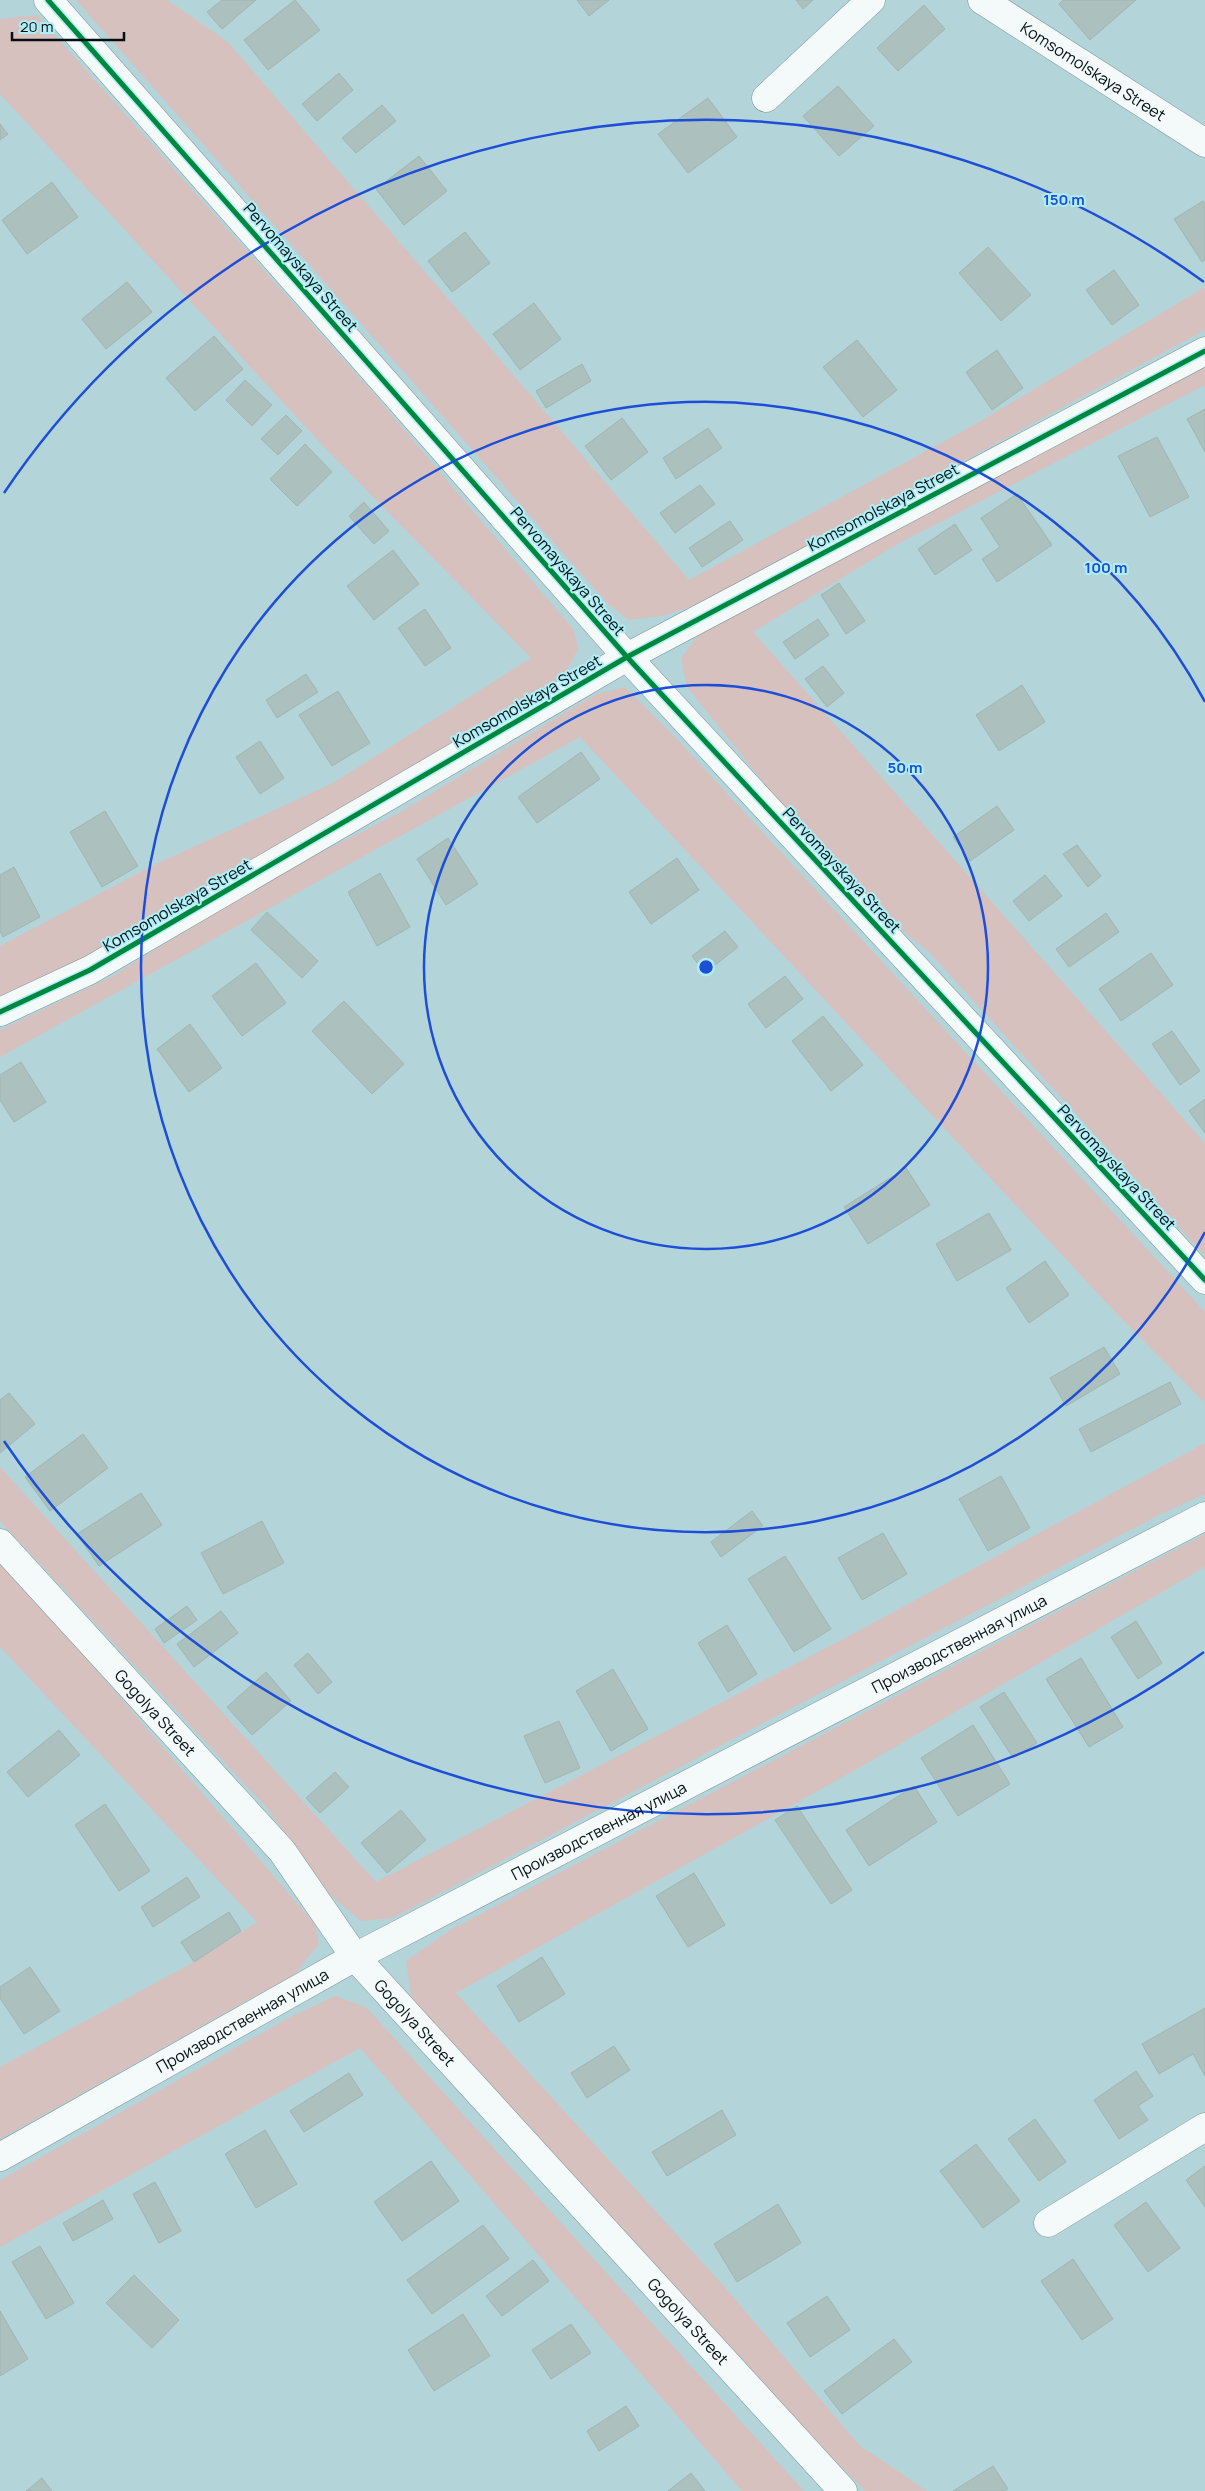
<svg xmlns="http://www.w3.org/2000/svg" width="1205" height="2491" viewBox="0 0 1205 2491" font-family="Manrope,sans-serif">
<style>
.green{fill:#d7c1bf}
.building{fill:#acc0bd;stroke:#a0b6b1}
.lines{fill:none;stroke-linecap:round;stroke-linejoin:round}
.street-casing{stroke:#7b9599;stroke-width:29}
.street{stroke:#f4f9f9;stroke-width:28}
.cycleway-casing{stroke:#b0eef6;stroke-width:8}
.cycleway{stroke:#00873e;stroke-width:5}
.ring{fill:none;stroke:#1d4ed8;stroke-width:2.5}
.labels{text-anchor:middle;stroke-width:4;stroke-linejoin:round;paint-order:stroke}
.street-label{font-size:16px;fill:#001013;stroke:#b0eef6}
.centre{fill:#1d4ed8;stroke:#b0eef6;stroke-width:2.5}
.ring-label{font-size:15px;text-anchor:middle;font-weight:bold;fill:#1d4ed8;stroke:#b0eef6;stroke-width:4;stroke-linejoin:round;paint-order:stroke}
</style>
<rect width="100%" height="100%" fill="#b3d4d9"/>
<!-- green -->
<g class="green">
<polygon points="76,0 167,0 228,42 689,580 974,425 1205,287 1205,330 702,603 662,616 629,620 607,603"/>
<polygon points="37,15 373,393 574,630 578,649 565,674 348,813 241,866 81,960 0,999 0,946 154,865 333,783 531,658 324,447 0,94 0,19"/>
<polygon points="1205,361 1205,385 896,545 753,632 1205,1143 1205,1256 928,951 880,913 785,809 687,687 681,658 698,635"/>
<polygon points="625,687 675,737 1205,1312 1205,1403 1116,1313 580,737 0,1057 0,1030 113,976 272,877 397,814 596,694"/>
<polygon points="1205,1443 1205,1494 1159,1515 393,1918 361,1921 331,1896 266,1807 0,1521 0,1467 376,1882 851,1635"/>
<polygon points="1205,1534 1205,1567 857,1769 456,1993 723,2285 859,2445 927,2491 865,2491 846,2471 792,2433 412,2002 406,1961 450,1930"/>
<polygon points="0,1558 315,1924 319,1944 295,1974 0,2139 0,2067 194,1962 257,1922 0,1647"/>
<polygon points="335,1996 366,2007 804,2491 742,2491 360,2048 0,2247 0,2180 292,2016"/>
</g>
<!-- building -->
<g class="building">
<polygon points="222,0 256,0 222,29 207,12"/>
<polygon points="295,0 320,30 268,70 244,40"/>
<polygon points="577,0 609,0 589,16"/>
<polygon points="796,0 813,0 803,9"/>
<polygon points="1063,0 1136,0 1090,40 1059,4"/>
<polygon points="924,5 945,29 898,71 877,48"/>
<polygon points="339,73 353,90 317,121 302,104"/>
<polygon points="838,86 874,126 839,156 803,116"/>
<polygon points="708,98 737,137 688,173 658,134"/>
<polygon points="382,105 396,121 356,153 342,138"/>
<polygon points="0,124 8,134 0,140"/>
<polygon points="419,156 447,191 404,225 376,189"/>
<polygon points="52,182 78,217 27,254 2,220"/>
<polygon points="1203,201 1205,204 1205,260 1202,262 1174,219"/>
<polygon points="465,232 490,263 452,292 428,261"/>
<polygon points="988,247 1031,295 1001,321 959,273"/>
<polygon points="1114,270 1139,305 1112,325 1086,290"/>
<polygon points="127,282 152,312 106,349 82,319"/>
<polygon points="534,303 561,339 520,370 493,334"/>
<polygon points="214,336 243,369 195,411 166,378"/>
<polygon points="857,340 897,390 863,417 823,367"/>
<polygon points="997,350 1023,388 992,410 966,372"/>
<polygon points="582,364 591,381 546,408 536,391"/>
<polygon points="245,380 272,405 252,426 226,400"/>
<polygon points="1205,409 1205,452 1187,419"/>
<polygon points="286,415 302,431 278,455 261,439"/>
<polygon points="622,418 648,452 611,480 585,446"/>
<polygon points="708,428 722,448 676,479 663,458"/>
<polygon points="1157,437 1189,497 1150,517 1118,456"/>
<polygon points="305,444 332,472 297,506 270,479"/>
<polygon points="700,485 715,504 675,533 660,513"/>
<polygon points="1017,494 1052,545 997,582 982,559 1000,547 981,518"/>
<polygon points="364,502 389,531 374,544 349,516"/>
<polygon points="730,521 743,540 702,567 689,548"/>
<polygon points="955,524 972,550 935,575 918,549"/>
<polygon points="393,550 419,584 374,620 347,586"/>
<polygon points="839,583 865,621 846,634 821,595"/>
<polygon points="425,609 451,648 425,666 398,628"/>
<polygon points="818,619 829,635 795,659 783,642"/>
<polygon points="823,666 844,693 827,707 805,679"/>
<polygon points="306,674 318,692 277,718 266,700"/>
<polygon points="1022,685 1045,722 999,751 976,715"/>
<polygon points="338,691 370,743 332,766 299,715"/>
<polygon points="260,741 284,778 260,794 236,757"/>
<polygon points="581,752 600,779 537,823 518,797"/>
<polygon points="997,806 1014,830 970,861 953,837"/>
<polygon points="105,811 138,866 102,887 70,832"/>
<polygon points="448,838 478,884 446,905 417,859"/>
<polygon points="1077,845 1101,876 1088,887 1063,854"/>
<polygon points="677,858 699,890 651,924 629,892"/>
<polygon points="14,867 40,917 3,937 0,931 0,875"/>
<polygon points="380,873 410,927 377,946 348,892"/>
<polygon points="1045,875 1062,896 1029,921 1013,901"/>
<polygon points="267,912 318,961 302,978 251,930"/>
<polygon points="1106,913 1119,932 1069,967 1056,949"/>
<polygon points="725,931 738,947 705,973 692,956"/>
<polygon points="1151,953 1173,985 1121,1021 1099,989"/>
<polygon points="256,963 286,1003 242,1036 212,996"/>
<polygon points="785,976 803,999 766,1028 748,1004"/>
<polygon points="344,1001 404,1064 372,1094 312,1031"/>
<polygon points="823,1016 863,1065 831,1091 792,1041"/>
<polygon points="190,1024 222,1068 189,1092 157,1049"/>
<polygon points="1172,1031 1200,1071 1180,1085 1152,1044"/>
<polygon points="21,1062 46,1102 14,1122 0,1100 0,1075"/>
<polygon points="1205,1099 1205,1133 1189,1111"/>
<polygon points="906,1168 930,1205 868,1244 844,1207"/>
<polygon points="989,1213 1011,1250 957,1281 936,1244"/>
<polygon points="1045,1261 1069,1295 1029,1323 1006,1288"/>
<polygon points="1104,1347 1120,1374 1066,1406 1050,1378"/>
<polygon points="1170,1382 1181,1404 1091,1452 1079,1429"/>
<polygon points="9,1393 35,1424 0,1453 0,1400"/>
<polygon points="83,1434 108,1468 50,1511 25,1477"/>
<polygon points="1001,1476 1030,1528 988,1551 959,1499"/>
<polygon points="141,1493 162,1525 99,1566 77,1534"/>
<polygon points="752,1511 763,1526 721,1557 711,1542"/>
<polygon points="262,1521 284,1563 223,1594 201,1553"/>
<polygon points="883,1533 907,1574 862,1600 838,1558"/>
<polygon points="785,1556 831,1629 794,1652 748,1579"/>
<polygon points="187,1606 197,1620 164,1643 155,1629"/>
<polygon points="221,1611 238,1633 194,1667 177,1644"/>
<polygon points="1136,1621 1162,1663 1138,1679 1111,1637"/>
<polygon points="727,1625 757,1674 728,1692 698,1643"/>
<polygon points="308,1653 332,1682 318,1694 294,1665"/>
<polygon points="1081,1658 1123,1727 1089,1747 1046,1679"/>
<polygon points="613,1669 648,1729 611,1751 576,1691"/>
<polygon points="266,1672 291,1701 252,1735 227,1707"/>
<polygon points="1004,1692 1037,1743 1013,1758 980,1707"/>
<polygon points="559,1721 580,1768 545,1783 524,1736"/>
<polygon points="973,1725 1010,1784 958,1816 921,1758"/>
<polygon points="59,1730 80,1755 28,1797 7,1772"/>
<polygon points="335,1772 349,1787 320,1813 306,1798"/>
<polygon points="914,1786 937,1822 869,1866 846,1830"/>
<polygon points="105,1804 150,1871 119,1891 75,1825"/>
<polygon points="797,1806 852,1890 831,1904 775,1820"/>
<polygon points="401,1810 426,1840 387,1873 361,1843"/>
<polygon points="694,1873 725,1925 688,1947 656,1896"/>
<polygon points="187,1877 200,1897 153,1927 141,1907"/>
<polygon points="229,1912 241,1931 194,1962 181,1942"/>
<polygon points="542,1957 565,1994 519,2022 497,1986"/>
<polygon points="30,1967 60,2011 24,2034 0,1998 0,1987"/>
<polygon points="1205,2008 1205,2076 1193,2054 1159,2074 1142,2044"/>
<polygon points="614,2046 630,2070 587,2098 571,2073"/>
<polygon points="1136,2071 1153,2096 1138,2106 1148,2120 1119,2139 1094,2100"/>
<polygon points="349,2073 363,2095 304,2132 290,2111"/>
<polygon points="722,2110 736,2135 667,2176 652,2152"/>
<polygon points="1035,2119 1066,2162 1039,2181 1008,2139"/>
<polygon points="265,2130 297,2184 256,2208 225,2154"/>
<polygon points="976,2144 1020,2201 983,2228 940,2171"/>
<polygon points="431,2161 459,2201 402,2241 374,2202"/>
<polygon points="1205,2166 1205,2207 1186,2180"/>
<polygon points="155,2182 181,2231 159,2243 133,2194"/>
<polygon points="103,2200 113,2219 73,2241 63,2223"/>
<polygon points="1146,2202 1180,2248 1148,2272 1114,2225"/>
<polygon points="778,2204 801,2243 737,2282 714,2244"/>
<polygon points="483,2225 509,2259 432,2314 407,2280"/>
<polygon points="40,2246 74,2303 46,2319 12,2262"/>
<polygon points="1073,2259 1113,2319 1082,2340 1041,2281"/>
<polygon points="533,2260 549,2281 502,2316 486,2296"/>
<polygon points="134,2275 179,2320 152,2348 106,2303"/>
<polygon points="827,2296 850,2330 810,2357 787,2323"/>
<polygon points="0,2311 28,2359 0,2376"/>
<polygon points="463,2314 490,2356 434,2391 408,2350"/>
<polygon points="571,2324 591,2353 551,2379 532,2350"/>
<polygon points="894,2339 912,2362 842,2414 824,2391"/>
<polygon points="626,2406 639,2426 599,2451 587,2431"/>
<polygon points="993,2466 1008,2489 1004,2491 953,2491"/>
<polygon points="691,2473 705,2491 668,2491"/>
<polygon points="42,2478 52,2491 26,2491"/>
</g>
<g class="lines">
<!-- street casing -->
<g class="street-casing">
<g id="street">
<polyline points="48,0 627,657 1205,1280"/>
<path id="s1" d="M982,0L1205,143"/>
<polyline points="766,98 871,0"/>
<polyline points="0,1012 90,970 627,657 1205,351"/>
<path id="s2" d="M0,1543L282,1851L355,1957L843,2491"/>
<path id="s3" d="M0,2157L355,1957L1205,1516"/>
<polyline points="1048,2223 1205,2127"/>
</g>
</g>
<!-- street -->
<use href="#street" class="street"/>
<!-- cycleway casing -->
<g class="cycleway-casing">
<g id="cycleway">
<polyline points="48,0 627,657 1205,1280"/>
<polyline points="0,1012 90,970 627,657 1205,351"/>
</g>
</g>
<!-- cycleway -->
<use href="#cycleway" class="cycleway"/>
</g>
<!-- distance rings -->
<g class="ring">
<circle cx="706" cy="967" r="282"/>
<path d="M1205 1232A565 565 0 1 1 1205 702"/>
<path d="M1204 1652A847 847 0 0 1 4 1441M4 493A847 847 0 0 1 1204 282"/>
</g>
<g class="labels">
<!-- street labels -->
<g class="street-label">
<text dy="6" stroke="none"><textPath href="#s1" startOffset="132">Komsomolskaya Street</textPath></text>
<text transform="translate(301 267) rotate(49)" y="6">Pervomayskaya Street</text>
<text transform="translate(883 507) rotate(-28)" y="6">Komsomolskaya Street</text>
<text transform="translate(568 571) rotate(49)" y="6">Pervomayskaya Street</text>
<text transform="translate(527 701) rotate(-30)" y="6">Komsomolskaya Street</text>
<text transform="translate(842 870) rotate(47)" y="6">Pervomayskaya Street</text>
<text transform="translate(177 905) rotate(-30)" y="6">Komsomolskaya Street</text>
<text transform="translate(1117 1167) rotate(47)" y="6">Pervomayskaya Street</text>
<text dy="6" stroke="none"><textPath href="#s3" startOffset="1088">Производственная улица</textPath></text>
<text dy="6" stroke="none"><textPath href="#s2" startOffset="230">Gogolya Street</textPath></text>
<text dy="6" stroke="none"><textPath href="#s3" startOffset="682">Производственная улица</textPath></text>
<text dy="6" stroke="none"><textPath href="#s3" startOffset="278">Производственная улица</textPath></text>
<text dy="6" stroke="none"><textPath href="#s2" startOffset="635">Gogolya Street</textPath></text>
<text dy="6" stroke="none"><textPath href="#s2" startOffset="1040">Gogolya Street</textPath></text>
</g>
</g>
<circle cx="706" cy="967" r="8" class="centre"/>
<g class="ring-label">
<text x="1064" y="205">150 m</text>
<text x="1106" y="573">100 m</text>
<text x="905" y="773">50 m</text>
</g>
<!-- scale -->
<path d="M12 32v8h112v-8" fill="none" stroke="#001013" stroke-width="2.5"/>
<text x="20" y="32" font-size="15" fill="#001013" stroke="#b0eef6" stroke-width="4" paint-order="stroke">20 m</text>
</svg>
